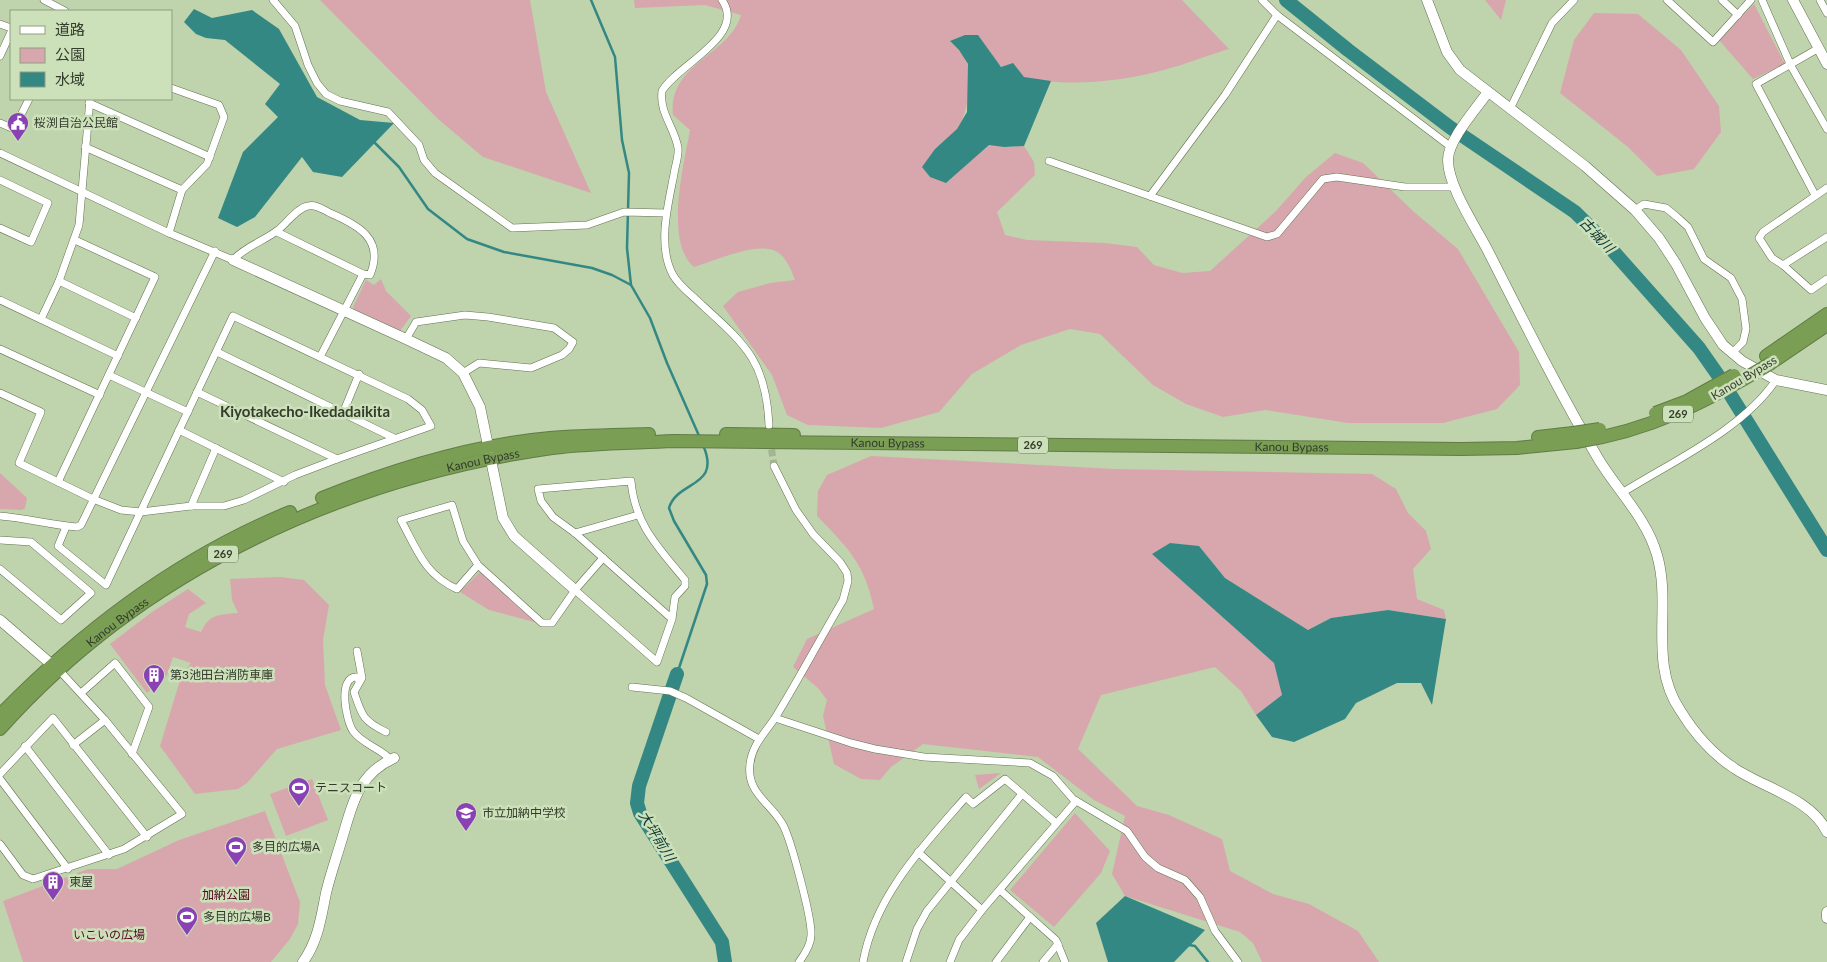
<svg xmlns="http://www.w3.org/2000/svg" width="1827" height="962" viewBox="0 0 1827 962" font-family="Lato,'Noto Sans JP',sans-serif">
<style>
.green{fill:#d8a7ad}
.water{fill:#338884}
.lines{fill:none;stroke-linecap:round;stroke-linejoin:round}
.stream{stroke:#338884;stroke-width:2.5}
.river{stroke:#338884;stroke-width:14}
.street-tunnel{stroke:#a3b593;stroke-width:7;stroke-dasharray:7 3.5;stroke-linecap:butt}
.street-casing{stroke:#617250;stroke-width:8}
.secondary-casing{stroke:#617250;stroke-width:11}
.highway-casing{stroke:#617c46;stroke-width:14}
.street{stroke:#fff;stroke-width:7}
.secondary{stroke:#fff;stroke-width:10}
.highway{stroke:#799e54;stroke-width:12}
.highway-bridge-casing{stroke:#617c46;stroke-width:14;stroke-linecap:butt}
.highway-bridge{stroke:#799e54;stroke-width:12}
.labels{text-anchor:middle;stroke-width:5;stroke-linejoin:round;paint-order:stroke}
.shield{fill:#cce0ba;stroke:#626d57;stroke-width:1}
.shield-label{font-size:11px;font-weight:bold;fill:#343c2d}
.poi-label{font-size:12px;fill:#343c2d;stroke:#cce0ba;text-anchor:start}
.street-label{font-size:12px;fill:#343c2d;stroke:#cce0ba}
.park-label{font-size:12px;fill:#570720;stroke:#cce0ba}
.water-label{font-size:14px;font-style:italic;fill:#0b3432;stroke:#cce0ba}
.quarter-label{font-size:15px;font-weight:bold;fill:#343c2d;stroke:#cce0ba}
</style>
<rect width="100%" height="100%" fill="#bfd3ad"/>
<!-- green -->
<g class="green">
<polygon points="320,0 530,0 546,92 591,193 483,157 438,119"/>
<path d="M634,0H1182L1229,49C1203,57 1178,67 1152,73C1111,83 1003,97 985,45L950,42C957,48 964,54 967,63C974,78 967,115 958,128C953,136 942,142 935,149L946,183L989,144L1004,147L1024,146L1034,162L1035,175L997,212L1005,235L1027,240L1105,243L1137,247L1154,265L1182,273L1210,271L1276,211L1306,177L1335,153L1363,163L1414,212L1458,249L1519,352L1520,385L1497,409L1443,423H1348L1265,410L1223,417L1186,404L1153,385L1100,334L1070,329L1021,345L972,374L939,412L881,428L808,425L787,415L772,375L723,306L738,292L770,283L795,280C791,269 785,254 773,250C753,243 714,261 694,267C664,242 684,164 690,130L673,115C668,63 729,56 741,15L705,5L635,8Z"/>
<polygon points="1485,0 1506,0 1501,20"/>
<polygon points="1754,4 1785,64 1753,79 1719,40"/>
<polygon points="1594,13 1638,14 1681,50 1719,106 1721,132 1694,169 1657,176 1628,147 1560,93 1574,40"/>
<polygon points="381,279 386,291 411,316 400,331 355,312 353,307 366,280 374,285"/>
<path d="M871,456L1115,469L1372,474L1396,489L1408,513L1426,531L1431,549L1413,569L1417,599L1444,610L1446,619L1388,610L1331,618L1308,630L1225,578L1199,547L1170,543L1153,554L1274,663L1283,695L1256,715L1241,691L1215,667L1101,695L1078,749L1137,806L1169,815L1222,839L1230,871L1273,894L1309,904L1358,931L1379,962H1262L1253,943L1240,932L1125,896L1112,874L1125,816L1094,800L1038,757L923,744L891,767L880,780L861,779L834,764L823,716L827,700L818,688L793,667L807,639L874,609C865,564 848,548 817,516L818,491L827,475Z"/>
<polygon points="0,473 27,498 25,508 22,510 0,509"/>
<polygon points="480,572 538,623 489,610 460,592"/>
<path d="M280,577L304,580L329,605L323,640L325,685L341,730L277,749L247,783L238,789L195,794L160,746L181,677L191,663L173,657L167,675L147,693L110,644L152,612L188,589L206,603L189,614L185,627L201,632C210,613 219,615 238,613L232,600L230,579Z"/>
<polygon points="1001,773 979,789 975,775"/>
<polygon points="312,779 328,820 286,836 270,794"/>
<polygon points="265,811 300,902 298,924 290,939 271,962 23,962 3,901 88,869 117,869 179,840"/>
<polygon points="1075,813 1110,851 1101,873 1054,927 1010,890"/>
</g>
<!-- water -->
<g class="water">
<polygon points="194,9 212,18 252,10 279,29 317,97 360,120 394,123 342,177 313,172 302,157 255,217 237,227 218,218 243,152 278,117 265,104 280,84 225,40 206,38 196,34 184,22"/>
<polygon points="965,35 978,35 1001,67 1013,63 1024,77 1051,81 1024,146 1004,147 989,145 946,183 930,177 922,167 935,149 957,129 967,112 968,64 959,50 950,41"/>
<polygon points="1170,543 1199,546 1225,578 1308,630 1331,618 1388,610 1446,619 1432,705 1421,683 1397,683 1356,703 1345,719 1294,742 1272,737 1256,715 1282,695 1274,663 1152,554"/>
<polygon points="1125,896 1205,930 1174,962 1108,962 1096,923"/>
</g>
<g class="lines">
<!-- stream -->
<g class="stream">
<polyline points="591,0 615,57 622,140 629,173 627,248 631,285"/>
<polyline points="373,141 399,167 428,209 467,239 504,252 592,268 612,275 631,285 650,318 667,363 700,438"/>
<path d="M677,674L707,584L706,575L674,521L669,508C677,480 722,488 703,445"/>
<polyline points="1189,945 1195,946 1208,962"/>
</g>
<!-- river -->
<g class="river">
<polyline points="1286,0 1348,50 1451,128 1575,212 1605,242 1699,348 1720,378 1827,550"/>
<polyline points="677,674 639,786 637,803 640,813 722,942 725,962"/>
</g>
<!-- street-tunnel -->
<polyline class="street-tunnel" points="770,439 774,466"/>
<!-- street casing -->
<g class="street-casing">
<g id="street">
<polyline points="44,0 65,11"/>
<polyline points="273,0 295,26 308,65 317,83 326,94 340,101 388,112 419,145 424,160 435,173 512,228 587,225 624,212 666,213"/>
<path d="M722,0C747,36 678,64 662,91C659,113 675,128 678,148C679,156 675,166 674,174C668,205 657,246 673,275C679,286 693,296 702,305C747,346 766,362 769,425"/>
<polyline points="1262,0 1277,15 1451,147"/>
<polyline points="1667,0 1713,42 1751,0"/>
<polyline points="1722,0 1738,15"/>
<polyline points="1762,0 1791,66 1827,129"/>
<polyline points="1820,0 1827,13"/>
<polyline points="0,24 11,28"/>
<polyline points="0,56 11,32"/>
<polyline points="89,103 210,157"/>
<polyline points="1510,109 1552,23 1574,0"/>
<polyline points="0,123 14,129 29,99"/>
<polyline points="85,147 182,190"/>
<path d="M0,153L169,233L233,260C246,246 264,241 278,230C287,223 297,208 308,206C316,204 324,210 330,213C358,225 385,239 370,275L363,274L277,232"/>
<polyline points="1049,161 1267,237 1277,234 1323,179 1337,177 1405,187 1455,187"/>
<polyline points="0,180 48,203 31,242 0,228"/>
<polyline points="1827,188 1763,232 1759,238 1772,258 1783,265 1811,290 1827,279"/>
<polyline points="1815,195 1756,84 1819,48"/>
<polyline points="1150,196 1225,95 1277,15"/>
<polyline points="1635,210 1644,204 1666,208 1677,217 1688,227 1704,259 1731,278 1742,299 1746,329 1743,342 1732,353"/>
<polyline points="169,233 182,190 207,164 224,117 219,105 171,88"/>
<polyline points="1783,265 1827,237"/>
<polyline points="59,281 136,318"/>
<polyline points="0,300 118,356"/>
<polyline points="41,319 59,281 79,225 90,99"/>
<polyline points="406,339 416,322 465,315 488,317 554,328 573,342 569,349 562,355 531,368 479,363 463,373"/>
<polyline points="0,349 100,395"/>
<polyline points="217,352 394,438"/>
<polyline points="320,357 363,274"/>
<polyline points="109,375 188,412"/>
<polyline points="197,392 337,459"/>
<polyline points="0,393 41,412 19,463 93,499 121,510 141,512 191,506 224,506 244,500 295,475 337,459 431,426 422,410 408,399 233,316 106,585 58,546 66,527"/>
<polyline points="343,413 359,374"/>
<polyline points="179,430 284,482"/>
<path d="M774,466L796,510L813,534L840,562L847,573L848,581L843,600C820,639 799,679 775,718C765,733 752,745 750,764C746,793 771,803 783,825C791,840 812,918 811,935C811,945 805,954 799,962"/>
<polyline points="58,482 155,277 75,240"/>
<path d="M1622,493C1673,461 1742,430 1776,380"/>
<polyline points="191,506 216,448"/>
<path d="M0,516C26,518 51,525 77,527L81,525L215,251"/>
<polyline points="575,533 638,515"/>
<polyline points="0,540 31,542 91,593 61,620 0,569"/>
<path d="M478,565L457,589C425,575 417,550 401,520L452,505L463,541L478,565L542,623H552L575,590L603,558"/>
<path d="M575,590L657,662L672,619L675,597L685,586V580C658,547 635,525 631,481L538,489L541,501L553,517L575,533L672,619"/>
<path d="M357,651L362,678L354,692C362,716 363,721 386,732"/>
<path d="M359,681L357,677C337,676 346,721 353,731C362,744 380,748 390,759"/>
<polyline points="632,687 670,691 686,698 759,739"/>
<polyline points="81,693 115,663 149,707 132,754"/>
<polyline points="775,718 851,743 875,749 924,757 1030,763 1053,776 1073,799 1127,831 1145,857 1158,868 1185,880 1200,897 1215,931 1238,962"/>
<polyline points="73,745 105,720"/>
<polyline points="25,746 109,855"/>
<polyline points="0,774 53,718 147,837"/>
<polyline points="0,779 68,869"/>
<polyline points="0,844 23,875 33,879 124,849 182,814 105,720 59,670"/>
<polyline points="918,852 982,910"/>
<polyline points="1000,890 1056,940 1065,962"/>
<path d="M863,962C875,896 923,846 966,797L973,804L1005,779L1056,823"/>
<polyline points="906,962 917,929 927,911 1022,794"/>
<polyline points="950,962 959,940 982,910 1076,801"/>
<polyline points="996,962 1030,917"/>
<polyline points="1043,962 1058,944"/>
</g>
</g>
<!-- secondary casing -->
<g class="secondary-casing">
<g id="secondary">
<polyline points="1427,0 1447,52 1460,70 1585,166 1635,210 1659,238 1676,264 1705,318 1723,345 1742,361 1776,380 1827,390"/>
<polyline points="1793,0 1827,64"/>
<path d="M1488,92C1476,109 1448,140 1448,160C1448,186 1475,226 1487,249C1523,320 1559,392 1599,460C1618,491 1647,519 1657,555C1672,606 1648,663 1680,710C1694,733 1711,753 1734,768C1763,788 1811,798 1827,832"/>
<polyline points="233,260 406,339 446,358 463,373 480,407 503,518 514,536 575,590"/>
<polyline points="0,620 58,670"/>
<polyline points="1827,912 1827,918"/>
<path d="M303,962C318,941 321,918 326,893C330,876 336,859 341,842C352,807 356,775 394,758"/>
</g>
</g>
<!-- highway casing -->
<g class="highway-casing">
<g id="highway">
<polyline points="1766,356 1827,314"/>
<polyline points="1771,363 1827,325"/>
<polyline points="726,434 794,435"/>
<polyline points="1538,437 1573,433"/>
<path d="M322,498C394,469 472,445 550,438C583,435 616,435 649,434"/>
<path d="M0,715C83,630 180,557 290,512"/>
<path id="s1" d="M0,729C142,570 343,478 552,448C591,443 633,443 673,441L1461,449L1517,448L1576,442"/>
</g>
</g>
<!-- street -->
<use href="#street" class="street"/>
<!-- secondary -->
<use href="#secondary" class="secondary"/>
<!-- highway -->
<use href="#highway" class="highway"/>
<!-- highway-bridge casing -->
<g class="highway-bridge-casing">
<g id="highway-bridge">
<polyline points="1655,413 1687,401 1734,375"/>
<polyline points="1573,433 1600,429"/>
<path d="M1576,442C1650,431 1708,401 1771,363"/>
</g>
</g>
<!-- highway-bridge -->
<use href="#highway-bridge" class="highway-bridge"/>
</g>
<!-- icons -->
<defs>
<g id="civic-pin" transform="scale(1.125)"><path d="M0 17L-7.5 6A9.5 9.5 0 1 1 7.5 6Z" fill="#8941b4" stroke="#cce0ba"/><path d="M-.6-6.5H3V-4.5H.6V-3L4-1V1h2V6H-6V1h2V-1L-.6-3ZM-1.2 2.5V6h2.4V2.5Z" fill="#fff"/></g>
<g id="building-pin" transform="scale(1.125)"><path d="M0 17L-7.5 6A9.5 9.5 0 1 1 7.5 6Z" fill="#8941b4" stroke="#cce0ba"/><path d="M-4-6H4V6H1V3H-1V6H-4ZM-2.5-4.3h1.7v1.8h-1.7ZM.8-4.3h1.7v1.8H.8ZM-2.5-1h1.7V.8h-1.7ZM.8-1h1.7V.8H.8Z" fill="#fff"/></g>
<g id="stadium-pin" transform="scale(1.125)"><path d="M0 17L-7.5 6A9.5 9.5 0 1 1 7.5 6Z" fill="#8941b4" stroke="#cce0ba"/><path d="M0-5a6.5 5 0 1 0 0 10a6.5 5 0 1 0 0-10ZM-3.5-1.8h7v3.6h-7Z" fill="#fff"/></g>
<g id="school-pin" transform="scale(1.125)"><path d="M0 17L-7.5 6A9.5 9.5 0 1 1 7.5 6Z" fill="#8941b4" stroke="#cce0ba"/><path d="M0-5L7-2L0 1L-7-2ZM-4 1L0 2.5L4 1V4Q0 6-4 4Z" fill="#fff"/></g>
</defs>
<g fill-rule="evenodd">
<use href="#civic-pin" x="18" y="123"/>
<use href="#building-pin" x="154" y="675"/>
<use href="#stadium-pin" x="299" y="788"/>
<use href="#school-pin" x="466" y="813"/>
<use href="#stadium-pin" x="236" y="847"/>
<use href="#building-pin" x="53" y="882"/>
<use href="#stadium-pin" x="187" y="917"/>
</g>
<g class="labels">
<!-- shield labels -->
<g class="shield">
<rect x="1663" y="405.5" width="30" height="17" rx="4"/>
<rect x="1018" y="436.5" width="30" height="17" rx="4"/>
<rect x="208" y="545.5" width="30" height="17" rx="4"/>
</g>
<g class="shield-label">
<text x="1678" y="418">269</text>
<text x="1033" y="449">269</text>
<text x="223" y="558">269</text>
</g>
<!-- poi labels -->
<g class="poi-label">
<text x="34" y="127">桜渕自治公民館</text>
<text x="170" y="679">第3池田台消防車庫</text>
<text x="315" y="792">テニスコート</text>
<text x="482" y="817">市立加納中学校</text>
<text x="252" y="851">多目的広場A</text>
<text x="69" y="886">東屋</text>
<text x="203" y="921">多目的広場B</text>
</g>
<!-- street labels -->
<g class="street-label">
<text transform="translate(1744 378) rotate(-31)" y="4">Kanou Bypass</text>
<text dy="4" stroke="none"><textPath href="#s1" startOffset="968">Kanou Bypass</textPath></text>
<text dy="4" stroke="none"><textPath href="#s1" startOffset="1372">Kanou Bypass</textPath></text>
<text dy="4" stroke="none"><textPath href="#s1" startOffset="562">Kanou Bypass</textPath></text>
<text dy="4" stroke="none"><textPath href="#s1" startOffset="159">Kanou Bypass</textPath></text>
</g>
<!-- park labels -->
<g class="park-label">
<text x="226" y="899">加納公園</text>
<text x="109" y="939">いこいの広場</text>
</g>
<!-- water labels -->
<g class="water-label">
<text transform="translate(1597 235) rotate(46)" y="5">古城川</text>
<text transform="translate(657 836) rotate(59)" y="5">大坪前川</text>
</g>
<!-- quarter labels -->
<g class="quarter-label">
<text x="305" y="417">Kiyotakecho-Ikedadaikita</text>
</g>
</g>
<!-- legend -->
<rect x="10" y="10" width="162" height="90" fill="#cce0ba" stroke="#8f9e82"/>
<rect x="20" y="26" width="25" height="8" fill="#ffffff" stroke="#8f9e82"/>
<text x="55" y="35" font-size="15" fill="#343c2d">道路</text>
<rect x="20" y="48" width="25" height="15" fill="#d8a7ad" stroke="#8f9e82"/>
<text x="55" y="60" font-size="15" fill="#343c2d">公園</text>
<rect x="20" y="72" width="25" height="15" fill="#338884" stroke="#8f9e82"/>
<text x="55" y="85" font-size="15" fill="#343c2d">水域</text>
</svg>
